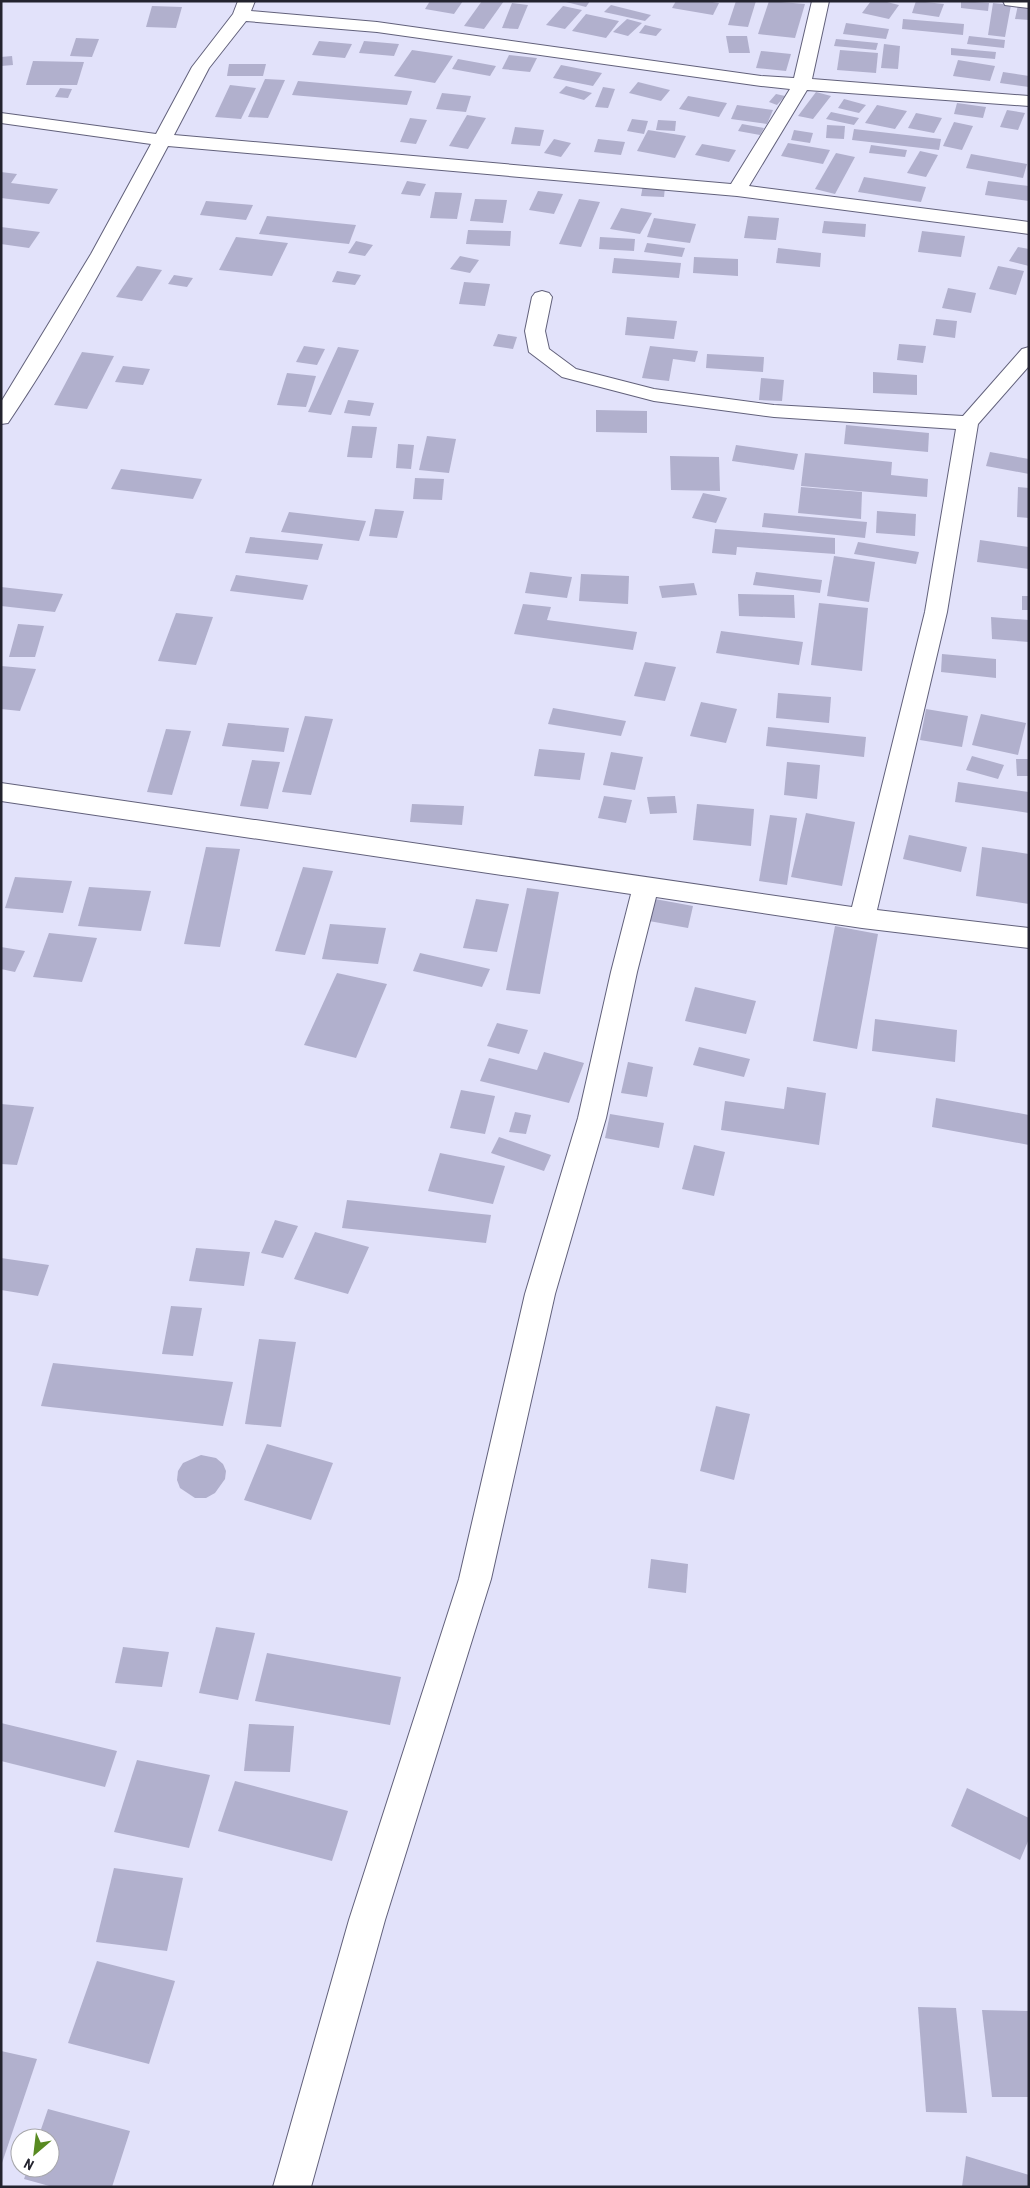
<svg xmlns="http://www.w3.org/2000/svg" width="1030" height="2188" viewBox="0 0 1030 2188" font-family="'Roboto Condensed',sans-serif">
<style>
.building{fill:#b1b0cd}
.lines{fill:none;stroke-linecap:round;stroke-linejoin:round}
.street-casing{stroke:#62617b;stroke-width:2}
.street{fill:#fff;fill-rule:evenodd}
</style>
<rect width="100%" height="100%" fill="#e2e2fa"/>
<!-- building -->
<g class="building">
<polygon points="430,1 463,1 454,14 425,9"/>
<polygon points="482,1 504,1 484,29 464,26"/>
<polygon points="562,1 590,1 586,7"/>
<polygon points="676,1 706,1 719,3 713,15 672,8"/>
<polygon points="736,1 756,1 748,27 728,25"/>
<polygon points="769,1 805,4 795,38 758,34"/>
<polygon points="871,1 883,1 899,5 889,19 862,13"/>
<polygon points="916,1 944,4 939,17 912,13"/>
<polygon points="961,1 989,3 988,11 961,8"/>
<polygon points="512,3 528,5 518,29 502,28"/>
<polygon points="993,3 1011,5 1005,37 988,35"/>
<polygon points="611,5 651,15 645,21 604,12"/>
<polygon points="1018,5 1029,6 1029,20 1015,19"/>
<polygon points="152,6 182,7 176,28 146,27"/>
<polygon points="563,6 582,10 565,29 546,25"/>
<polygon points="586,14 619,21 606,38 572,31"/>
<polygon points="627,19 642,23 628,36 613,32"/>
<polygon points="903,19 964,24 963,35 902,29"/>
<polygon points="846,23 889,29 886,39 843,34"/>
<polygon points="645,25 662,29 656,36 639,33"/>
<polygon points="726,36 747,36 750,53 729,53"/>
<polygon points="969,36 1005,40 1004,48 967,44"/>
<polygon points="76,38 99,39 92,57 70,56"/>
<polygon points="836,39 878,43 876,50 834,46"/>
<polygon points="319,41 352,44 345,58 312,55"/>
<polygon points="364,41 399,44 394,56 359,53"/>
<polygon points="884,44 900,46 898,69 881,68"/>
<polygon points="951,48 996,52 995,59 951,55"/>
<polygon points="412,50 453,56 435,83 394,76"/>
<polygon points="840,50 878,53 876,73 837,70"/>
<polygon points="761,51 791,54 786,71 756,68"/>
<polygon points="509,55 537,58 530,72 502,69"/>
<polygon points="12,56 13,65 1,66 1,57"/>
<polygon points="458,59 496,66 490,76 452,69"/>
<polygon points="958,60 995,66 990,81 953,76"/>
<polygon points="33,61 84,62 77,85 26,85"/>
<polygon points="229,64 266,64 263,76 227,76"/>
<polygon points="561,65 602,73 593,86 553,78"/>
<polygon points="1003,72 1029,76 1029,87 1000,83"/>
<polygon points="265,79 285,80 268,118 248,117"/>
<polygon points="298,81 412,91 407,105 292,95"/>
<polygon points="638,82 670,90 661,101 629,93"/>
<polygon points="230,85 256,88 241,119 215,117"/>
<polygon points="566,86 592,93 584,100 559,93"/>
<polygon points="603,87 615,89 608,108 595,107"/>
<polygon points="60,88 72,89 68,98 55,97"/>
<polygon points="816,92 831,96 813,119 798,116"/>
<polygon points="442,93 471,96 466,112 436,109"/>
<polygon points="776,94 785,96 777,105 769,102"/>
<polygon points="688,96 727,103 719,117 679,109"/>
<polygon points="844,99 866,105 859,113 838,108"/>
<polygon points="957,103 986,107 983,118 954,114"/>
<polygon points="737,105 773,110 767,124 731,119"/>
<polygon points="877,105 907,111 895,129 865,123"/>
<polygon points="1007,110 1025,113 1018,130 1000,127"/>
<polygon points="831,112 859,118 854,125 826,119"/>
<polygon points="916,113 942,118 934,133 908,128"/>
<polygon points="467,115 486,118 468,149 449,146"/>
<polygon points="410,118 427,120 416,144 400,142"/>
<polygon points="632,119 648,121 644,134 627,131"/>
<polygon points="658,120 676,121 675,131 656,130"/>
<polygon points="954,122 973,126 962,150 943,146"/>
<polygon points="742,124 764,128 760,135 738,131"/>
<polygon points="827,125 845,126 844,139 826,138"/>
<polygon points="515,127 544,130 540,146 511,144"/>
<polygon points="854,129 941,139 939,150 852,140"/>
<polygon points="648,130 686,136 675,158 637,151"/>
<polygon points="794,130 813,133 810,143 791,140"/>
<polygon points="554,139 571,143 561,157 544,153"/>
<polygon points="598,139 625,142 621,155 594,152"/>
<polygon points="788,143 830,150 823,164 781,156"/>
<polygon points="702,144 736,150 729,162 695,155"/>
<polygon points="871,145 907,150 905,157 869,153"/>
<polygon points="920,151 938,155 926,177 907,173"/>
<polygon points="836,153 855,157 835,194 815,189"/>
<polygon points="971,154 1027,164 1023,178 966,168"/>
<polygon points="1,172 17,174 11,183 58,189 49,204 1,198"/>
<polygon points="864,177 926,187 921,202 858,192"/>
<polygon points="407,181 426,184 420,196 401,194"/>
<polygon points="988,181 1029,186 1029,201 985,195"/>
<polygon points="643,185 665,187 664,197 641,196"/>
<polygon points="538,191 563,194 554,214 529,210"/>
<polygon points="435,192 462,193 457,219 430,218"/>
<polygon points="475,199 507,200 503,223 470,221"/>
<polygon points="579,199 600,202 581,247 559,244"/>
<polygon points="206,201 253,205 246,220 200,215"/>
<polygon points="621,208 652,213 640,234 610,229"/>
<polygon points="267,216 356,225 349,244 259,234"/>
<polygon points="748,216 779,218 776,240 744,238"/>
<polygon points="654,218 696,224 690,243 647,237"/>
<polygon points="824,221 866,224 865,237 822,233"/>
<polygon points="1,227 40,232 29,248 1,244"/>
<polygon points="468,230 511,231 510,246 466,244"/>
<polygon points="922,231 965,236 961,257 918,252"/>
<polygon points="236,237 288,243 272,276 219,270"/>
<polygon points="600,237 635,239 634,251 599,249"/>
<polygon points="356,241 373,245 365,256 348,253"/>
<polygon points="647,243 685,248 682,257 644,252"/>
<polygon points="1018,247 1029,249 1029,266 1009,261"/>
<polygon points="778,248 821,253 820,267 776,263"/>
<polygon points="460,256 479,260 470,273 450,269"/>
<polygon points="694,257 738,259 738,276 693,273"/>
<polygon points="614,258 681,263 679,278 612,273"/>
<polygon points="137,266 162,270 142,301 116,297"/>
<polygon points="998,266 1024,271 1016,295 989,289"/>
<polygon points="337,271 361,275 355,285 332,282"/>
<polygon points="174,275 193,278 187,287 168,284"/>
<polygon points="464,282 490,284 485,306 459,304"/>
<polygon points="948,288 976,293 971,313 942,308"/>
<polygon points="627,317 677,321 674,339 625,335"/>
<polygon points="936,319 957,321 955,338 933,335"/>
<polygon points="498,334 517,337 513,349 493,346"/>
<polygon points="899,344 926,346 923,363 897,360"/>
<polygon points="304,346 325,349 317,365 296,362"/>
<polygon points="650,346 698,351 695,362 673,359 669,381 642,378"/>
<polygon points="338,347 359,350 331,415 308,412"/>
<polygon points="82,352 114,356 87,409 54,405"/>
<polygon points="707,354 764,357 763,372 706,368"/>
<polygon points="123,366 150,369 143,385 115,382"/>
<polygon points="873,372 917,375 917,395 873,393"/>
<polygon points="287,373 316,376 306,407 277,405"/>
<polygon points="761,378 784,380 782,401 759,400"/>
<polygon points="348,400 374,403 370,416 344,413"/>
<polygon points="596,410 647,411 647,433 596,432"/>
<polygon points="846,425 929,433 928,452 844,444"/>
<polygon points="352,426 377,427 372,458 347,457"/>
<polygon points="427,436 456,439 449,473 419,470"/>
<polygon points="398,444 414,445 411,469 396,468"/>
<polygon points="736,445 798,454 794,470 732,461"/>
<polygon points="990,452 1029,459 1029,474 986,466"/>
<polygon points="805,453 892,462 891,475 928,479 927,497 801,486"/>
<polygon points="670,456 719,457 720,491 671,490"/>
<polygon points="121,469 202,479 193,499 111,489"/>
<polygon points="415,478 444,479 442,500 413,499"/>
<polygon points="801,487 862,492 861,519 798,513"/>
<polygon points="1018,487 1029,488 1029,518 1017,517"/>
<polygon points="703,493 727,498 716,523 692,518"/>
<polygon points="375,509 404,511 397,538 369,536"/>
<polygon points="877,511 916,514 915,536 876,533"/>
<polygon points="289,512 366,521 359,541 281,532"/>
<polygon points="764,513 867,522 865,538 762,527"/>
<polygon points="715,529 835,538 835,554 737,547 736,555 712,553"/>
<polygon points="250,537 323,544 318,560 245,553"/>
<polygon points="980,540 1029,547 1029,569 977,562"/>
<polygon points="858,542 919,552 916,564 854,554"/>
<polygon points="834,556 875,562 869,602 827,596"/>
<polygon points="530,572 572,577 567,598 525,593"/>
<polygon points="756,572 822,580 820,593 753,585"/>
<polygon points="581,574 629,576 628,604 579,601"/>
<polygon points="236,575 308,585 303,600 230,591"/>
<polygon points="694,583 697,595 662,598 659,586"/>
<polygon points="1,587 63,594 55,612 1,606"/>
<polygon points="738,594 794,595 795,618 739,616"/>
<rect x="1022" y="596" width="7" height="14"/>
<polygon points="819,603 868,608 862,671 811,665"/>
<polygon points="523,604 551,607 547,620 637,632 633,650 514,634"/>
<polygon points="176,613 213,617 196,665 158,661"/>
<polygon points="991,617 1029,620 1029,642 992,639"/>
<polygon points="18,624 44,626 35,657 9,657"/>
<polygon points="721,631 803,642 799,665 716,653"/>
<polygon points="942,654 996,659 996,678 941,672"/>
<polygon points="645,662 676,667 665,701 634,696"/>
<polygon points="1,666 36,669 20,711 1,709"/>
<polygon points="778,693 831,697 829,723 776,718"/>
<polygon points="701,702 737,709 726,743 690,736"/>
<polygon points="553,708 626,721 621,736 548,724"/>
<polygon points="926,709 968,716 962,747 920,740"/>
<polygon points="981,714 1026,723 1018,755 972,745"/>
<polygon points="305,716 333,719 311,795 282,792"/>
<polygon points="228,723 289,728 284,752 222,746"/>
<polygon points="768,727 866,737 864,757 766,746"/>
<polygon points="166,729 191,731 172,795 147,792"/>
<polygon points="539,749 585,753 580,780 534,776"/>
<polygon points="611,752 643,757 635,790 603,785"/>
<polygon points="972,756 1004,765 998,779 966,770"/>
<polygon points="1016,759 1029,759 1029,776 1017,776"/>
<polygon points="252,760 280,762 268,809 240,806"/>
<polygon points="787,762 820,765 817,799 784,795"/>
<polygon points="958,782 1029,792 1029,813 955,802"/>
<polygon points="604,796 632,800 626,823 598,818"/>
<polygon points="675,796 677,813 650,814 647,797"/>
<polygon points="412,804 464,806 462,825 410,822"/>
<polygon points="697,804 754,809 751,846 693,840"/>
<polygon points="806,813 855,822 842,886 791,877"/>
<polygon points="770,815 797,818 787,885 759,881"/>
<polygon points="909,835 967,847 961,872 903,859"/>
<polygon points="206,847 240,849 220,947 184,944"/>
<polygon points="982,847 1029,854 1029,904 976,896"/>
<polygon points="303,867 333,871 305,955 275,951"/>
<polygon points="15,877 72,881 63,913 5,908"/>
<polygon points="89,887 151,891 141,931 78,926"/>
<polygon points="527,888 559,892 540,994 506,990"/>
<polygon points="476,899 509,904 497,952 463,948"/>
<polygon points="655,899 693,906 688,928 649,921"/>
<polygon points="330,924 386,928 378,964 322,959"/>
<polygon points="835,926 878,934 857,1049 813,1041"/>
<polygon points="49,933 97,938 82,982 33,977"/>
<polygon points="1,947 25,951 15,972 1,969"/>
<polygon points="420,953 490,969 482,987 413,971"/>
<polygon points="337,973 387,984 356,1058 304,1045"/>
<polygon points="695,987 756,1001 746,1034 685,1021"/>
<polygon points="875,1019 957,1030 955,1062 872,1051"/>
<polygon points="497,1023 528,1030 519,1054 487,1046"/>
<polygon points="699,1047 750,1059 744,1077 693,1065"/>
<polygon points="544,1052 584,1063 569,1103 480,1081 489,1058 537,1070"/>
<polygon points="628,1062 653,1067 647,1097 621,1093"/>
<polygon points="787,1087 826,1093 819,1145 721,1130 725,1101 784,1109"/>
<polygon points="461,1090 495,1096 485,1134 450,1128"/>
<polygon points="936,1098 1029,1115 1029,1145 932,1127"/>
<polygon points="1,1104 34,1107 17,1165 1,1164"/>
<polygon points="515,1112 531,1115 526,1134 509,1132"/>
<polygon points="610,1114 664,1123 659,1148 605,1138"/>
<polygon points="499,1137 551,1155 544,1171 491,1153"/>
<polygon points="694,1145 725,1152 714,1196 682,1189"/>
<polygon points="440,1153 505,1166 493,1204 428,1191"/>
<polygon points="347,1200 491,1215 486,1243 342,1228"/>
<polygon points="275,1220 298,1226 283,1258 261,1253"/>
<polygon points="315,1232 369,1247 348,1294 294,1279"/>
<polygon points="196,1248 250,1252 244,1286 189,1281"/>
<polygon points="1,1258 49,1265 38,1296 1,1290"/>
<polygon points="171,1306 202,1308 193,1356 162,1354"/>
<polygon points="259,1339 296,1342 281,1427 245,1424"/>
<polygon points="53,1363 233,1382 223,1426 41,1406"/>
<polygon points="716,1406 750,1414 734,1480 700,1471"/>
<polygon points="267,1444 333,1463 311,1520 244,1500"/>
<polygon points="201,1455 216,1458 223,1464 226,1471 225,1479 215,1493 206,1498 195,1498 180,1488 177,1480 178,1471 183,1463"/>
<polygon points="651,1559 688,1564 686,1593 648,1588"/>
<polygon points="216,1627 255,1633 238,1700 199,1693"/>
<polygon points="123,1647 169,1652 162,1687 115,1683"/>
<polygon points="267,1653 401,1677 390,1725 255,1701"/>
<polygon points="1,1723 117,1751 105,1787 1,1761"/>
<polygon points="249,1724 294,1726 290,1772 244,1771"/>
<polygon points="137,1760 210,1775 189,1848 114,1832"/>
<polygon points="235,1781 348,1811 332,1861 218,1831"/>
<polygon points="967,1788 1029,1818 1029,1839 1020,1860 951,1826"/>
<polygon points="114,1868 183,1878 167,1951 96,1942"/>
<polygon points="97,1961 175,1981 149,2064 68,2043"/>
<polygon points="918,2007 956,2008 967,2113 926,2112"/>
<polygon points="982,2010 1029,2011 1029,2097 992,2097"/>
<polygon points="1,2051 37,2059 2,2163 1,2163"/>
<polygon points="48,2109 130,2131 112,2187 53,2187 24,2179 28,2168 50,2168 50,2138 38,2138"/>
<polygon points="966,2156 1029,2175 1029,2187 962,2187"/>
</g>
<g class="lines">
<!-- street casing -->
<g class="street-casing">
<g id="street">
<path d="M238,1H255L251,11L377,22L761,76L794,78L812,1H829L812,79L1029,96V106L807,90L749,186L1029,222V234L737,196L168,146C118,240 68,334 8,423L1,424V402L91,254L151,144L1,123V113L156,134L192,67L233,14ZM246,21L377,32L761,86L790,89L731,184L174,135L209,68Z"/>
<polygon points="1003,1 1029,1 1029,8 1005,5"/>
<polygon points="542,291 549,293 552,297 545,331 549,349 576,369 654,389 774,405 963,416 1022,349 1029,347 1029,366 978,424 947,612 877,910 1029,928 1029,948 862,928 656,897 637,972 606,1118 555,1294 491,1579 385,1920 311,2187 273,2187 349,1920 459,1579 525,1294 578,1118 611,972 631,894 1,801 1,783 852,907 925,612 956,429 774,417 654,401 562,377 529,352 525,331 532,297 535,293"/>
</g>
</g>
<!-- street -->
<use href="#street" class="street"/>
</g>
<!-- border -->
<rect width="1030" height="2188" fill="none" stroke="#23232e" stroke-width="5"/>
<!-- north arrow -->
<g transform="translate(35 2153) rotate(208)"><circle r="24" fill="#ffffff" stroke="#a7a7ab"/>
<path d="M0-4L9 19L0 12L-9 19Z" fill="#588a21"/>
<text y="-8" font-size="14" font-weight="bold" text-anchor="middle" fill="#23232e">N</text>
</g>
</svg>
